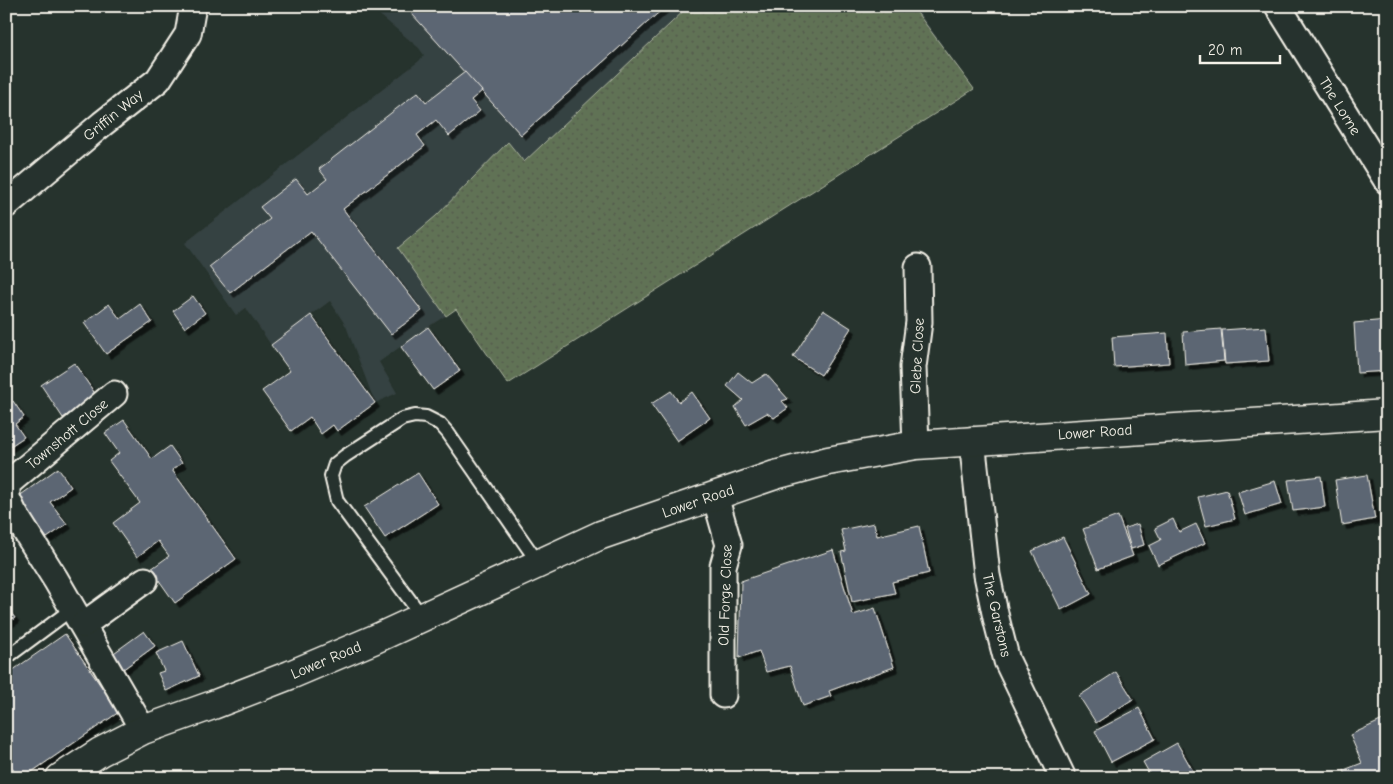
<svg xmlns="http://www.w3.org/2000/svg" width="1393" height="784" viewBox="0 0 1393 784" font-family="'Comic Neue',sans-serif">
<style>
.built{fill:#364242}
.park{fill:url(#park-dots);stroke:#aab29e}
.building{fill:#5c6673;stroke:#f4f1e8;filter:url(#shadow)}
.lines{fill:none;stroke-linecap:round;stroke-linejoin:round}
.service-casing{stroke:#f4f1e8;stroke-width:16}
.minor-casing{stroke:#f4f1e8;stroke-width:29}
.tertiary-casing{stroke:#f4f1e8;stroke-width:31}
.service{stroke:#26332d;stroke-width:12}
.minor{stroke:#26332d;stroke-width:25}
.tertiary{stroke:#26332d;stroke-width:28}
.labels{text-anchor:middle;stroke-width:4;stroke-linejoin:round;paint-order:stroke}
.street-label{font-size:15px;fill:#f4f1e8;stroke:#26332d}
</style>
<defs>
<pattern id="park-dots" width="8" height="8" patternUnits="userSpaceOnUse" patternTransform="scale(1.25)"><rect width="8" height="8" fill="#617255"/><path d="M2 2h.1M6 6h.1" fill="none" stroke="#545b4d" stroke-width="1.8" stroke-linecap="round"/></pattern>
<filter id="shadow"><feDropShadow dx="4.5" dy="4.5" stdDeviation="0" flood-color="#0009"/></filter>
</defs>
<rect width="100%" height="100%" fill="#26332d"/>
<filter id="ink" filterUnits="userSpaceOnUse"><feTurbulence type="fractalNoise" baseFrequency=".02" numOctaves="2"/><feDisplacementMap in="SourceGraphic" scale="10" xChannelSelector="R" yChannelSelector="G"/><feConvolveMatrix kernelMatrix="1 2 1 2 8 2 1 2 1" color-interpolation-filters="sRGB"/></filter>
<g filter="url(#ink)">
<!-- built -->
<polygon class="built" points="369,6 914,6 974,89 508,384 456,309 428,327 379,362 397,393 375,403 346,326 330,301 271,345 246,308 236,315 185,243 419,61 424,55 419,48"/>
<!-- park -->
<polygon class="park" points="689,6 912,6 974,89 508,384 456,309 446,316 398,248 436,216 508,142 524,162"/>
<!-- building -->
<g class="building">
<polygon points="421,6 666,6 521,135 412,14"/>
<polygon points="465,72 482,91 471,100 480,111 449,136 436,120 417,135 425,146 343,209 422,311 391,334 311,231 230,293 209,267 270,219 260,207 296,179 308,194 327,179 319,169 418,92 426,102"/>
<polygon points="193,296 205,313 185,328 173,311"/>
<polygon points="109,304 120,319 140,304 152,322 106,354 84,323"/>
<polygon points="823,310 851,328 821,375 793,357"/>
<polygon points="311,315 375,403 337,431 333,425 321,434 310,417 291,431 262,391 290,371 271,345"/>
<polygon points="1387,320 1387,371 1357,373 1354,323"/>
<polygon points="428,327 460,371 433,390 401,347"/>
<polygon points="1266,327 1269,361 1225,364 1222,330"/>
<polygon points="1221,329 1224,361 1185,365 1183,332"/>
<polygon points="1167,333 1169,363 1114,367 1112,337"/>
<polygon points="74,363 96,395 63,418 41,385"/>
<polygon points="738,372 752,383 766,374 788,399 782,401 788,408 774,418 767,413 746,425 735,407 743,400 727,386"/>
<polygon points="671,391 679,402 692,392 710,418 677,441 651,404"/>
<polygon points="13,401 24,417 15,424 24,437 6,449 6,406"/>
<polygon points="124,420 152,459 170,446 182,463 172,470 236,559 175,603 151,569 169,556 158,541 137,557 113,523 140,503 109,461 119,453 105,433"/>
<polygon points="58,468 71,487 50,502 67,524 47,538 32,517 25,522 11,502"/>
<polygon points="418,473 438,504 385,538 364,507"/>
<polygon points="1367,475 1375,519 1342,525 1335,480"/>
<polygon points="1321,476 1325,507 1293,511 1288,480"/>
<polygon points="1381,476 1387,476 1387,508 1385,508"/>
<polygon points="1275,481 1282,504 1245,515 1238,492"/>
<polygon points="1227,490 1235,519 1206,526 1198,497"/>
<polygon points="1118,516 1133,556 1098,569 1083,529"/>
<polygon points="1173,519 1179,532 1196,524 1205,543 1158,565 1149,546 1161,540 1155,528"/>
<polygon points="874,523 877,536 919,526 929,573 892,582 895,593 852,602 841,552 846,551 841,530"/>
<polygon points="1138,524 1144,545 1131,549 1125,528"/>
<polygon points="1063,537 1091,594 1061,610 1032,551"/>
<polygon points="833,550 853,615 875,608 894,667 829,691 831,696 803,706 790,666 766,672 759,651 739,658 741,581"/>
<polygon points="6,606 15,618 6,624"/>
<polygon points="144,631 155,646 122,670 111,655"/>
<polygon points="65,634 119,712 23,778 19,778 6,759 6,675"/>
<polygon points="183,641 199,676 166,691 158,673 164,671 156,653"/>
<polygon points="1116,672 1133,699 1096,723 1079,696"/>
<polygon points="1139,708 1155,739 1111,762 1095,731"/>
<polygon points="1387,718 1387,778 1347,778 1344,770 1362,763 1350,735"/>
<polygon points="1177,743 1197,778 1152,778 1143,762"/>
</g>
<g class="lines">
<!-- service casing -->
<g class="service-casing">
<g id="service">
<polyline points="423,618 337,501 331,476 335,464 345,456 402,419 415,416 426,417 440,424 448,433 539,564"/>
<polyline points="6,658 72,609"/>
</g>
</g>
<!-- minor casing -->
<g class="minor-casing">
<g id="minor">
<polyline points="1278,6 1387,181"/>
<polyline points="6,205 102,124 158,80 188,34 193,6"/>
<polyline points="114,394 7,484 7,498 14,513 56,580 143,730"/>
<polyline points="972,440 987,575 996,618 1007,661 1063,778"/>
<polyline points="916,445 913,367 919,322 918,267"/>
<polyline points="715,496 729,545 723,566 723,695"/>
<polyline points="83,625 145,580"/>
</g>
</g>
<!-- tertiary casing -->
<g class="tertiary-casing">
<polyline id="tertiary" points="60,778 100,752 143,730 213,705 290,675 375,639 601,535 775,475 828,461 916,445 1387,414"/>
</g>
<!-- service -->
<use href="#service" class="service"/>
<!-- minor -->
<use href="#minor" class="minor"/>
<!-- tertiary -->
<use href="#tertiary" class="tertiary"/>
</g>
</g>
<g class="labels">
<!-- street labels -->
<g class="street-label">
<text transform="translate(1340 106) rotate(58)" y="5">The Lorne</text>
<text transform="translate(113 115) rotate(-39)" y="5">Griffin Way</text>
<text transform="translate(917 356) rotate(-87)" y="5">Glebe Close</text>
<text transform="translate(1095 432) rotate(-4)" y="5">Lower Road</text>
<text transform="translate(67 434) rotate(-40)" y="5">Townshott Close</text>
<text transform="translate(698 501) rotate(-19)" y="5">Lower Road</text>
<text transform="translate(725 595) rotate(-88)" y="5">Old Forge Close</text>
<text transform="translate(997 615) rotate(77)" y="5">The Garstons</text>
<text transform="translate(326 660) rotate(-23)" y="5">Lower Road</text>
</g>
</g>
<!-- margin -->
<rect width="1393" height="784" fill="none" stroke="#26332d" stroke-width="25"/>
<rect x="12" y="12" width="1368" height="759" fill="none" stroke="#f4f1e8" stroke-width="2" filter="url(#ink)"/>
<!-- scale -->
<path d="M1200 55v8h80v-8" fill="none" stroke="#f4f1e8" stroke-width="2.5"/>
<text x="1208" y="55" font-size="15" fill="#f4f1e8" stroke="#26332d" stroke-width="4" paint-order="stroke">20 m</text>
</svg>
